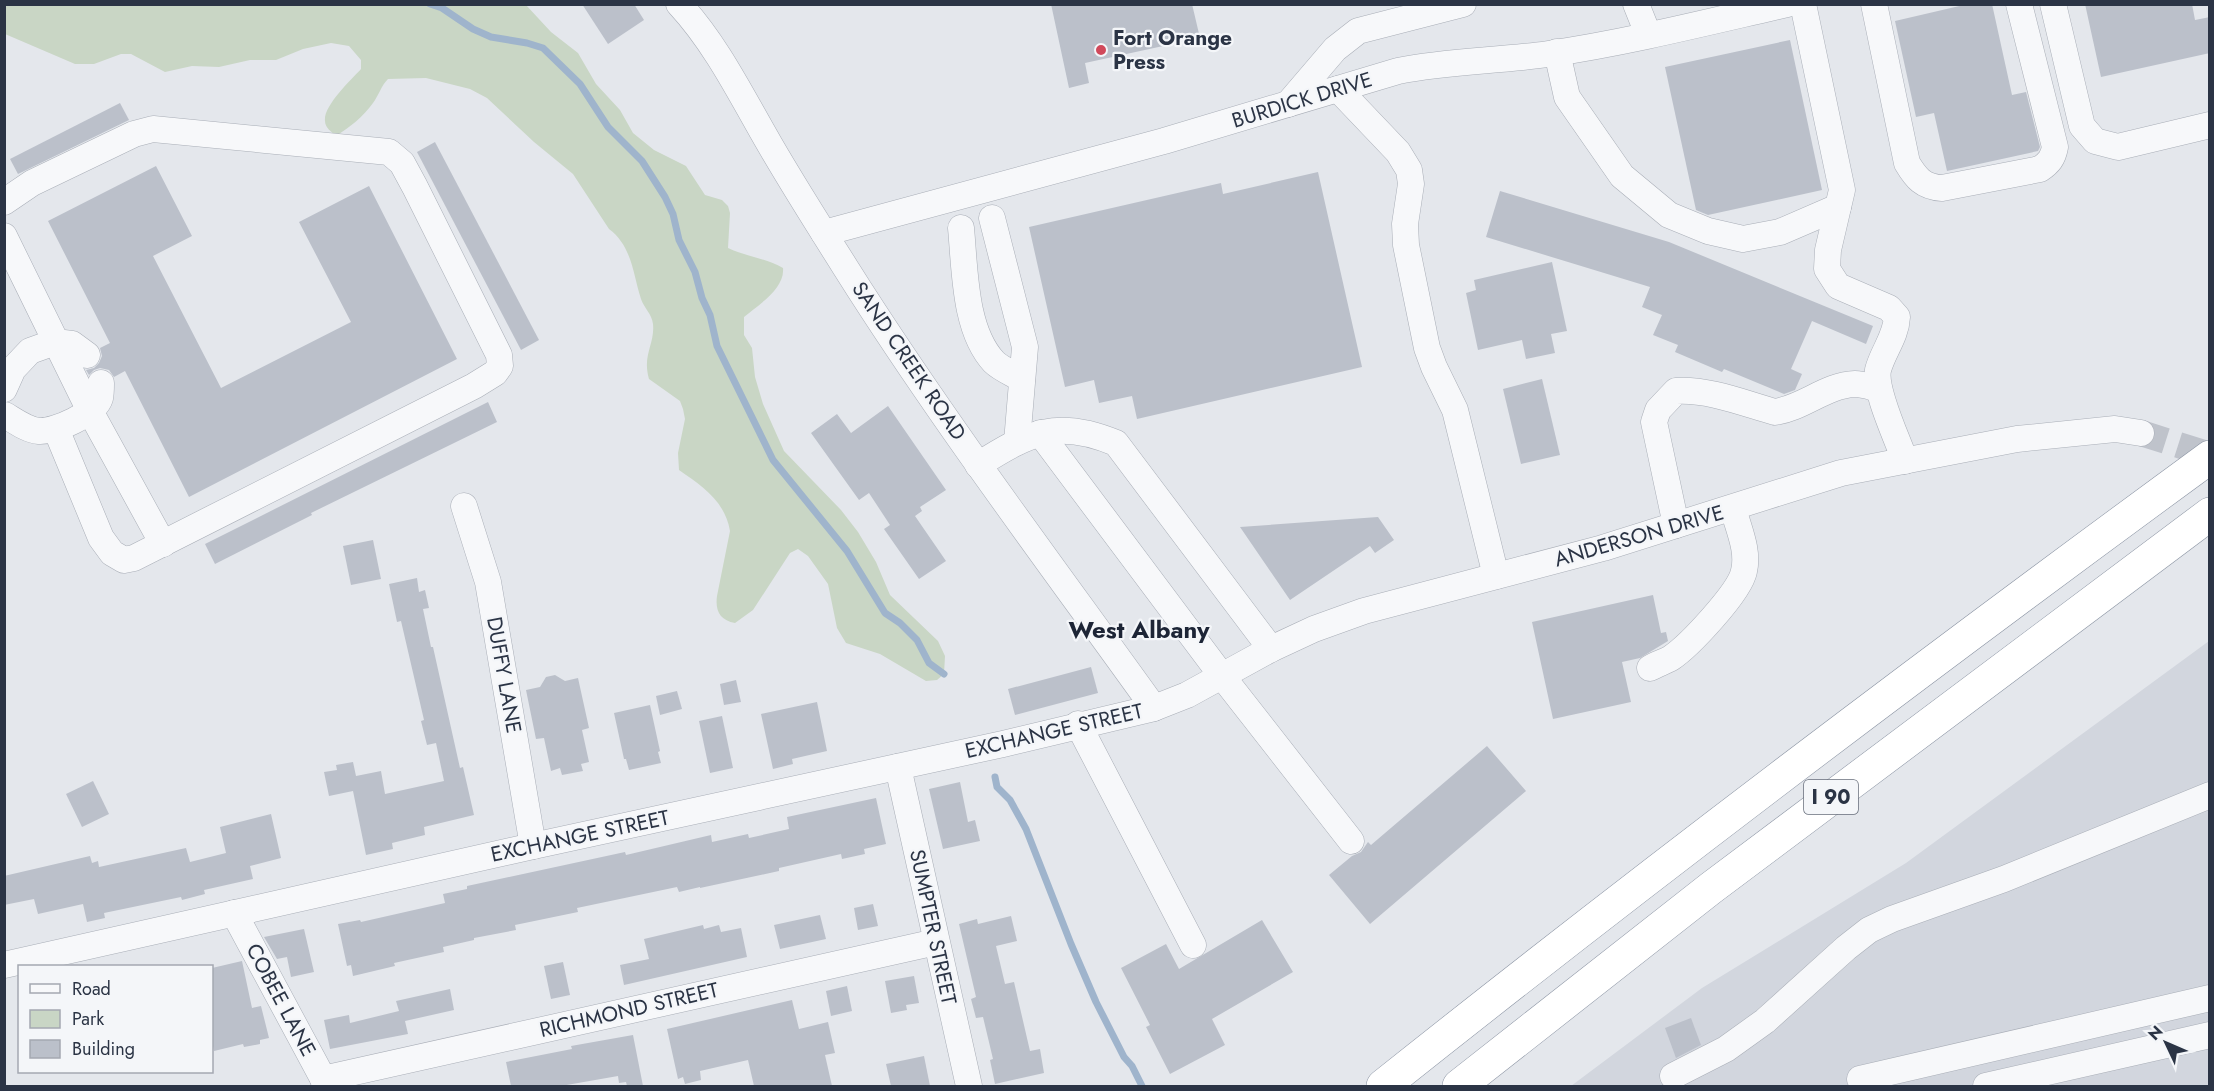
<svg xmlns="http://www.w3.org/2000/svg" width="2214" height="1091" viewBox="0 0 2214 1091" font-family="Jost,sans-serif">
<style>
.built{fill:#d2d6de}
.green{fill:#c9d6c5}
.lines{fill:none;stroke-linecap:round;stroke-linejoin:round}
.stream{stroke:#9fb4cc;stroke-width:7}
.building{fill:#bbc0ca}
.minor-tunnel{stroke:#bfc3cb;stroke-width:26;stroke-dasharray:26 13;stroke-linecap:butt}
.minor-casing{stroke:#a9aeb7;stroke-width:27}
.highway-casing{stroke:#8b94a3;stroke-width:34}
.minor{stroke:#f7f8fa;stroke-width:26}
.highway{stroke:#fff;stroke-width:33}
.poi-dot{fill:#d1495b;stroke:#f4f6f9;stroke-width:2}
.labels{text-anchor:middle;stroke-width:4.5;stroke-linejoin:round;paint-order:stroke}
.shield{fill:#f4f6f9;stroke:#676e7b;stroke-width:1.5}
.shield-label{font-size:20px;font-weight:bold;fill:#2b3445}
.poi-label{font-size:21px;font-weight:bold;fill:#2b3445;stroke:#f4f6f9;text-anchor:start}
.street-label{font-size:21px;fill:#2b3445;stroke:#f4f6f9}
.quarter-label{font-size:24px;font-weight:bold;fill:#1d2536;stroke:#f4f6f9}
</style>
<rect width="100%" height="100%" fill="#e4e7ec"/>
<!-- built -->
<polygon class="built" points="2209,641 2209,1086 1571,1086 1702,988 1906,863"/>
<!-- green -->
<path class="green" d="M4,5H526L551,32L578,53L596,84L620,110L633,133L654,150L686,166L705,195L722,200L728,206L730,213L728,248C747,257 766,258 783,268C785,289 758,305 744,317V335L752,348L755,377L763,404L784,451L841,510L858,532L876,562L890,595L938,641L945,656L944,674L937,680L926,681L880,654L846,643L837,628L828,584L808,556L798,549L790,553L753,610L735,623C720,620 715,611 717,596L730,531C725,501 702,486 679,470L678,453L685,419L683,409L680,401L649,379C642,355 655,344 653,324C652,314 644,308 641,299C633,274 632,246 609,229L573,174L534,142L487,98L470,89L426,78L388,79C381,86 379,95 373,103C363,117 350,127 336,136C332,132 325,128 325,121C323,106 351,80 361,69V60L349,46L331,43L303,49L276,60H250L219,67L192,66L165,72L131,54H121L94,64H75L5,34Z"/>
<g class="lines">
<!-- stream -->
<g class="stream">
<polyline points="430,4 442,8 473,29 491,37 527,43 543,48 580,84 608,127 642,161 665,197 673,214 679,240 695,272 702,298 710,315 717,346 773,460 847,551 885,613 900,623 917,640 929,663 944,674"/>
<polyline points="995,777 997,787 1010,800 1026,829 1071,944 1096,1002 1124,1057 1132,1066 1142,1086"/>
</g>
</g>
<!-- building -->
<g class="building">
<polygon points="582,4 634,4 644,20 608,44"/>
<polygon points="1051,4 1192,4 1200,38 1085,63 1089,83 1069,88"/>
<polygon points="1968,4 1992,4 2012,95 2026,92 2040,147 2038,151 1947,171 1934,113 1916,117 1895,21"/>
<polygon points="2085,4 2192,4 2195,20 2210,17 2210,53 2101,77"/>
<polygon points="1790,40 1822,190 1708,215 1696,210 1665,67"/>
<polygon points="120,103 129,120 18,174 10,159"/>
<polygon points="435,142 539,340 521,350 417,152"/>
<polygon points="156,166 192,236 153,256 221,388 351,322 299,222 369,186 457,359 189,497 125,371 114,377 109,370 100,368 94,370 89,375 86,370 94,368 99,363 102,356 100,348 110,343 48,221"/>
<polygon points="1318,172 1362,367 1137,419 1132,396 1099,403 1094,380 1065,387 1029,227 1221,183 1223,194"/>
<polygon points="1500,191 1669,242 1873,326 1866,344 1812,321 1791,369 1802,374 1795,390 1784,394 1724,369 1722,372 1675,352 1678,345 1653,335 1662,315 1642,307 1650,287 1486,237"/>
<polygon points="1552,262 1567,331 1551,334 1555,353 1526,359 1522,340 1478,350 1466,293 1476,290 1474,280"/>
<polygon points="1542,379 1560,455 1521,464 1503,389"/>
<polygon points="488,402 497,422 311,513 312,515 215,564 205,544"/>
<polygon points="888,406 946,490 920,507 922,511 915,516 946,561 919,579 884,529 890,525 869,493 859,500 811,433 837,414 851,433"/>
<polygon points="1378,517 1394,540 1375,553 1370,546 1290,600 1240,527"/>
<polygon points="373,540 381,579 351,585 343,546"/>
<polygon points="417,578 419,592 425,590 429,608 423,609 431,647 433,647 460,768 463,767 474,815 424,827 425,835 392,843 393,849 366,855 353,791 329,796 324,772 337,770 336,765 353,762 356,776 381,771 385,794 444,781 436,743 427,745 421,721 424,720 401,621 397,622 389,584"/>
<polygon points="1653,595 1661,633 1666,632 1668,641 1640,658 1622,662 1631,702 1553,719 1532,622"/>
<polygon points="1091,667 1098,693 1015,715 1008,689"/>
<polygon points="555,675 565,681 578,678 589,728 582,730 589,762 581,764 583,771 562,775 560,768 551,771 544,738 536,739 526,690 540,687 546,677"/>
<polygon points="736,680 741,702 724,705 720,684"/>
<polygon points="677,691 682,709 660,715 656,696"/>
<polygon points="817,702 827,751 792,759 793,764 773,769 761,714"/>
<polygon points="650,705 660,751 658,752 661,763 629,770 626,759 624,759 614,713"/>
<polygon points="722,716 733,768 710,773 699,721"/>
<polygon points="1487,746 1526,791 1370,924 1329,875 1352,856 1361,852 1368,842 1371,845"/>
<polygon points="93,781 109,814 82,827 66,794"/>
<polygon points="960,782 968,822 975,820 980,841 943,849 929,789"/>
<polygon points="876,798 886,844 864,849 865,854 842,859 841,854 779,868 779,871 700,888 700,887 679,892 677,887 577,908 578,912 515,925 516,930 474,938 474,940 443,947 444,952 394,963 395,966 353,976 351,965 347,966 338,924 360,920 361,922 445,903 443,894 467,889 467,886 625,852 626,855 711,835 712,842 748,834 749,838 789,829 787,817"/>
<polygon points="271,814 281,858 250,866 253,879 204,890 205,894 182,900 181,897 104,913 105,918 87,922 83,904 38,914 34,899 4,905 4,876 90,856 92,863 98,861 99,867 186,848 190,862 226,853 220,827"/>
<polygon points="873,904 878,926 858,930 854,908"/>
<polygon points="820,915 826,939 780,949 774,925"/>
<polygon points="1011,916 1017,941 996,946 1005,984 1014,982 1030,1051 1040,1049 1044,1073 995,1084 990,1060 993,1059 983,1017 976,1018 971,999 976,997 959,924 977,919 978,924"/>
<polygon points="1262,920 1293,972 1212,1019 1225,1045 1170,1074 1146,1027 1150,1025 1121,968 1166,944 1179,969"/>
<polygon points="703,925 704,929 719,925 721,932 741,928 747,957 624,985 620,965 649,959 644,939"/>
<polygon points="304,929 314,972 291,977 287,957 277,959 264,937"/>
<polygon points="242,961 252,1008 261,1006 269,1038 260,1040 260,1044 244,1047 243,1044 214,1051 212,1041 212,968"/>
<polygon points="563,962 570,995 551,999 544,966"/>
<polygon points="914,976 919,1003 906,1005 907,1010 891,1013 885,981"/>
<polygon points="847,986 852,1011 831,1016 826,991"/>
<polygon points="450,989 454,1010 405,1021 408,1034 330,1049 324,1020 349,1015 350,1023 399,1011 396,1001"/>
<polygon points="792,1000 799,1029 828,1022 835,1053 825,1055 832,1086 754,1086 748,1060 700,1071 701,1080 685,1084 683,1077 678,1079 667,1029"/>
<polygon points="1691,1018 1701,1045 1676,1058 1665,1028"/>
<polygon points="633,1035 643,1086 627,1086 626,1082 619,1083 618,1076 561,1086 511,1086 506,1062 572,1049 571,1046"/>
<polygon points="924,1056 930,1086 891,1086 886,1064"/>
</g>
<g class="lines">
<!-- minor-tunnel -->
<polyline class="minor-tunnel" points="2141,433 2210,455"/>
<!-- minor casing -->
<g class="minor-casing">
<g id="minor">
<path d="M679,4C717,45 742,97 770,145C799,195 830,243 861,292C953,435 1055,570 1154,708"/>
<polyline points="1636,4 1648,34"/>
<path d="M1803,4L1842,190L1828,250L1827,269L1838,286L1889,308L1897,317C1896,337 1883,351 1878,370C1874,391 1898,440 1905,461"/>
<path d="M1874,4L1907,163C1916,178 1923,187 1942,188L2040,169C2049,163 2053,158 2055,147L2019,4"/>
<polyline points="2053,4 2082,126 2095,141 2118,147 2210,125"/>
<polyline points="1557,52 1567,97 1622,176 1669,215 1708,231 1743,239 1780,232 1838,207"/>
<polyline points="1338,89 1398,152 1409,170 1411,184 1405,224 1406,245 1427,348 1434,367 1455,410 1496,576"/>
<polyline points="1288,104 1335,49 1358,31 1463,4"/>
<polyline points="4,202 32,183 134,134 153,129 389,152 402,163 415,187 499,355 500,366 495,373 474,386 134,558 124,560 112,553 101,538 56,429"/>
<polyline points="992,218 1025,347 1017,442"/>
<path d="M961,228C965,269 964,330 994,362C1001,369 1014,374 1022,379"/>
<path d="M824,233L1164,141L1398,71C1447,61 1498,61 1548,54C1629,42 1708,22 1787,4"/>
<polyline points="4,236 90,411 163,544"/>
<polyline points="4,389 13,369 30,351 55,342 72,344 87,355"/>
<path d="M5,415C15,421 27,430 39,431C55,432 95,414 100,398C101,394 101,388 101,383"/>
<polyline points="1040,433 1222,676 1351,841"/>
<path d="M978,465C1029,433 1057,418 1116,443L1271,649"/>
<polyline points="464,506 488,582 533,846"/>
<path d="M1676,525L1654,422L1658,410L1676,391C1709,389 1743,403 1775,412C1803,408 1826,385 1855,384C1863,384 1871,387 1879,389"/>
<path d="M1650,668C1657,664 1664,662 1671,658C1689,646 1740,592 1744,571C1749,550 1738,528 1733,508"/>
<polyline points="1078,724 1193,945"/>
<polyline points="898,767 969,1086"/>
<polyline points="234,913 327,1086"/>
<polyline points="4,965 533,846 1003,744 1154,708 1187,695 1271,649 1314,629 1364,611 1603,548 1841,473 2017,439 2115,429 2141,433"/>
<polyline points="1673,1076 1726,1049 1765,1021 1846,948 1869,930 1892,919 2004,879 2210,795"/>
<polyline points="323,1079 936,942"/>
<polyline points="1860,1079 2210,998"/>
<polyline points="1986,1086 2210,1035"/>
</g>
</g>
<!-- highway casing -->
<g class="highway-casing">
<g id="highway">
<path d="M1383,1086C1654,870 1930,662 2210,457"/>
<polyline points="1459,1086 1711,888 2210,514"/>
</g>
</g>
<!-- minor -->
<use href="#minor" class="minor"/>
<!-- highway -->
<use href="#highway" class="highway"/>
</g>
<!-- markers -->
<circle class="poi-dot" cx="1101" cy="50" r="6"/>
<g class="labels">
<!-- shield labels -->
<rect class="shield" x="1804" y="780" width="54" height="34" rx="4.5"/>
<g class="shield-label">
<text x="1831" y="804">I 90</text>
</g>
<!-- poi labels -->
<g class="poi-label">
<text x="1113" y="45">Fort Orange<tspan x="1113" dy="24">Press</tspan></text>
</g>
<!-- street labels -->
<g class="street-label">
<text transform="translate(1302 100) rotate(-17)" y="7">BURDICK DRIVE</text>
<text transform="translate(909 361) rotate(56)" y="7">SAND CREEK ROAD</text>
<text transform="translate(1639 536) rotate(-16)" y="7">ANDERSON DRIVE</text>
<text transform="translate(504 675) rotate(80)" y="7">DUFFY LANE</text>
<text transform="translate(1054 731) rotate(-13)" y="7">EXCHANGE STREET</text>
<text transform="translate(580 836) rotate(-12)" y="7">EXCHANGE STREET</text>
<text transform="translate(933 927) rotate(78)" y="7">SUMPTER STREET</text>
<text transform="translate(281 1000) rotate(62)" y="7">COBEE LANE</text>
<text transform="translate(629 1010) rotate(-13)" y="7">RICHMOND STREET</text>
</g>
<!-- quarter labels -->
<g class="quarter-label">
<text x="1139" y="638">West Albany</text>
</g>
</g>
<!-- border -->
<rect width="2214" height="1091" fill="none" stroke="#2b3445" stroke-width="12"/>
<!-- legend -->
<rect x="18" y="965" width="195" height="108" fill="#f4f6f9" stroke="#a4a8b1" stroke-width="1.5"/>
<rect x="30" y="984" width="30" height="9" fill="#f7f8fa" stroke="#a4a8b1" stroke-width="1.5"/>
<text x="72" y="995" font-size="18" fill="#2b3445">Road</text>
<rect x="30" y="1010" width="30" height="18" fill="#c9d6c5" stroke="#a4a8b1" stroke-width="1.5"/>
<text x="72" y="1025" font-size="18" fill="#2b3445">Park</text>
<rect x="30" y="1040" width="30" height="18" fill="#bbc0ca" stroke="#a4a8b1" stroke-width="1.5"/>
<text x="72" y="1055" font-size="18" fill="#2b3445">Building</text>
<!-- north arrow -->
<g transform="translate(2166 1043) rotate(314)" stroke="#f4f6f9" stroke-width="4.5" paint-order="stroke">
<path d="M0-4.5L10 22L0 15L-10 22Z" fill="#2b3445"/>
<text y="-9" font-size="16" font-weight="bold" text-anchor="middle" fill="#2b3445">N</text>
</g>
</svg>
